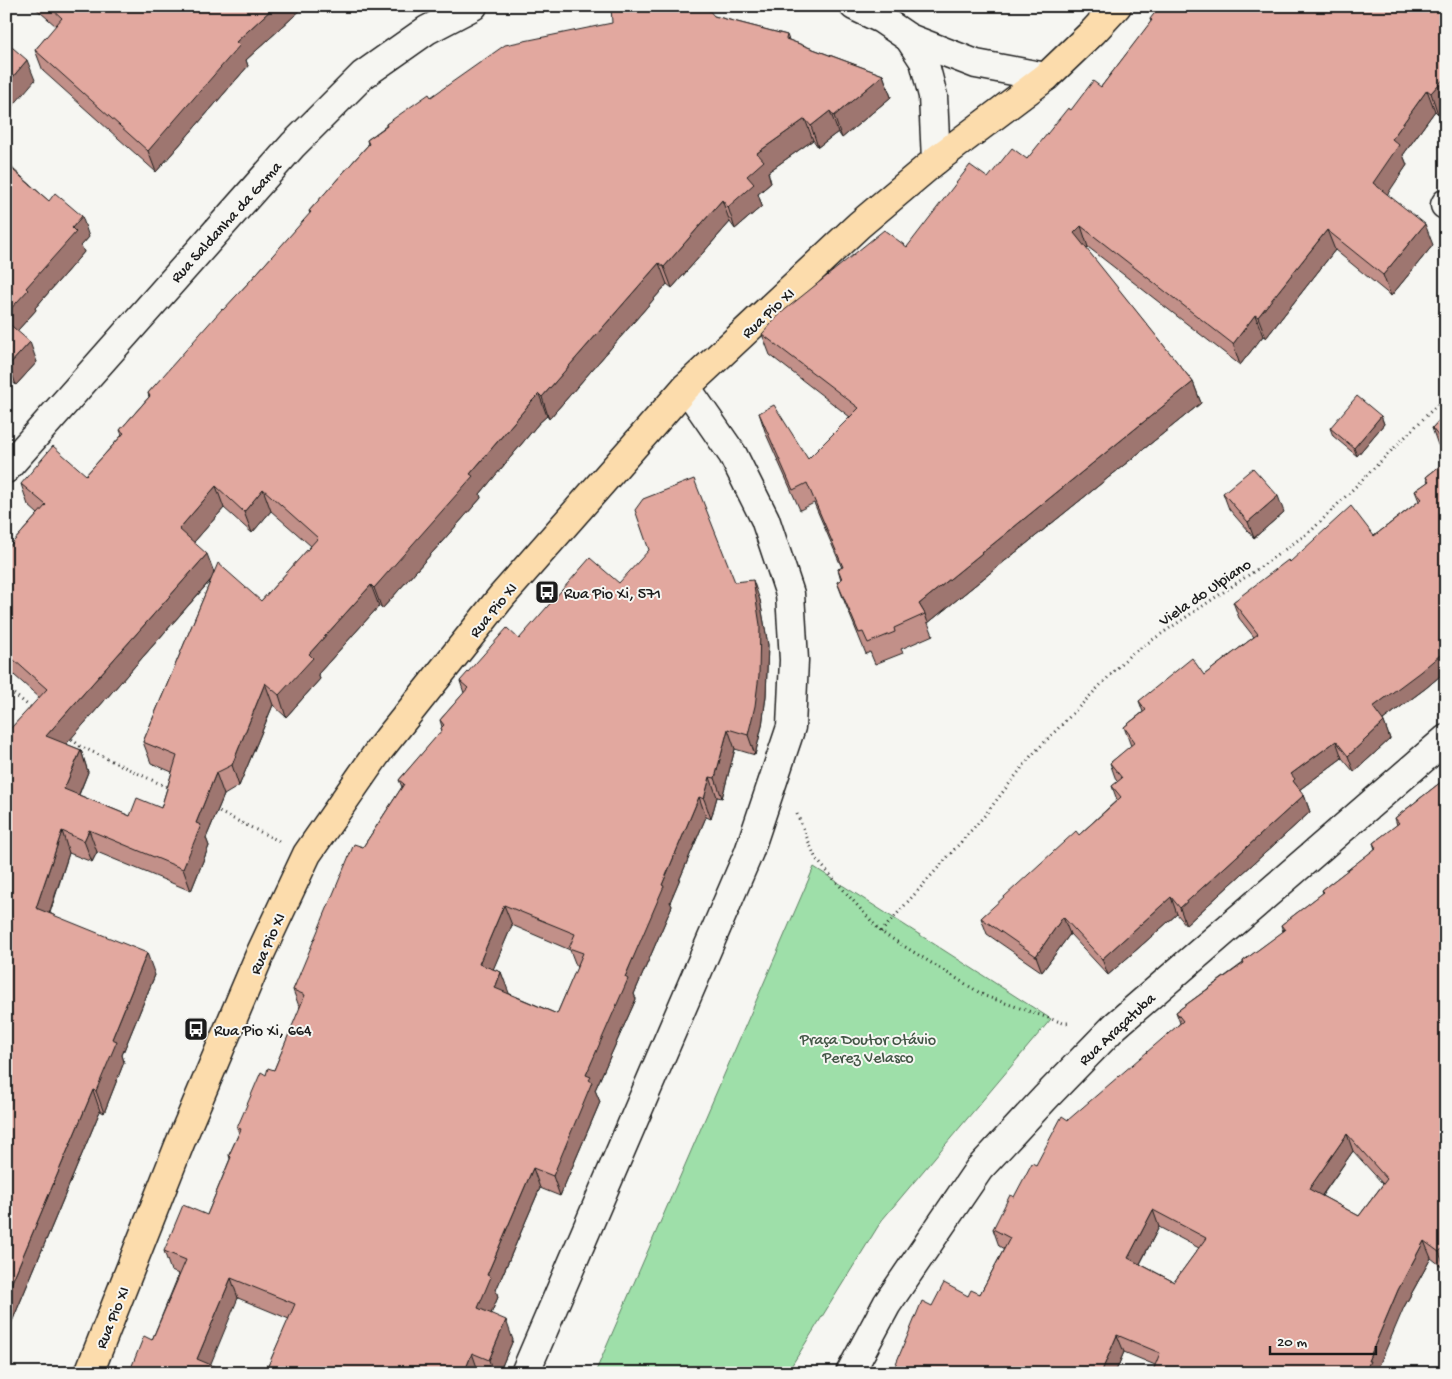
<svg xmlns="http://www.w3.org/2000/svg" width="1452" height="1379" viewBox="0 0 1452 1379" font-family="'Gochi Hand',sans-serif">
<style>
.green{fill:#9edfa9;stroke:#5d7e62}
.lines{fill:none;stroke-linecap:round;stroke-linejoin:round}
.street-casing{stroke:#1c1c1c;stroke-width:31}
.primary-casing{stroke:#1c1c1c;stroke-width:31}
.path{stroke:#1c1c1c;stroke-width:3;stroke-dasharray:1 4;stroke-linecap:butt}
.street{stroke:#f6f6f2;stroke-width:28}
.primary{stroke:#fcdcac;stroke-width:28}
.wall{fill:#c29089;stroke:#1c1c1c;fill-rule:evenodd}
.shaded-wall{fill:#9e766f;stroke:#1c1c1c}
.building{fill:#e2a89f;stroke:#1c1c1c;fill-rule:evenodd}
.labels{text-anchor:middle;stroke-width:4;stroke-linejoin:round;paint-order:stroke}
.street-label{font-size:16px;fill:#1c1c1c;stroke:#f6f6f2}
.poi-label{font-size:16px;fill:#1c1c1c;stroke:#f6f6f2;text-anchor:start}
.park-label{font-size:16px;fill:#435646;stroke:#f6f6f2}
</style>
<rect width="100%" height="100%" fill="#f6f6f2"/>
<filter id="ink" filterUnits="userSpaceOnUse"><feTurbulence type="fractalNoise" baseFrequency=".02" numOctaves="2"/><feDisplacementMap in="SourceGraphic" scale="10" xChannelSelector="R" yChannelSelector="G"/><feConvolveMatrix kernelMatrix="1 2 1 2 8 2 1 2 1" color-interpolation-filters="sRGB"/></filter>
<g filter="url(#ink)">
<!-- green -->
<polygon class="green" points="814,867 1051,1019 882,1220 787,1373 595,1373"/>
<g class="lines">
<!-- street casing -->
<g class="street-casing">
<g id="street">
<polyline points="854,6 881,19 909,38 976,64 1046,77"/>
<polyline points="909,38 924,61 933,96 936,160"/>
<polyline points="1445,205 1446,203"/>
<polyline points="6,469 293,145 363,75 427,30 473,6"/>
<polyline points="525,1373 749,852 791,727 794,660 790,594 765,519 733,455 686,387"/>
<polyline points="850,1373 887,1304 979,1169 1045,1098 1115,1026 1446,739"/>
</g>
</g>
<!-- primary casing -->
<g class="primary-casing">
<polyline id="primary" points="89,1373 180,1143 261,952 307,854 380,749 502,596 686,387 859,225 936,160 1046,77 1093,32 1117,6"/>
</g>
<!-- path -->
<g class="path">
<polyline points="6,688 33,709"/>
<polyline points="68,736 80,746 171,789"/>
<polyline points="215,810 279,841"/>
<polyline points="797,814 816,859 881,932 985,996 1063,1023 1071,1023"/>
<polyline points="881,932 985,815 1031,756 1130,655 1262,566 1312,530 1446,396"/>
</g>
<!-- street -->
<use href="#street" class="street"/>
<!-- primary -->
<use href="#primary" class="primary"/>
</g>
<!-- wall -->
<g class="wall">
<polygon points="33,6 305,6 246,60 248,66 156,172 43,71 35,50 56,26"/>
<polygon points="1446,6 1446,105 1438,114 1435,111 1403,155 1407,165 1387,194 1433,245 1391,296 1335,250 1266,338 1263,336 1240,365 1088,247 1086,249 1193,382 1201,403 928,623 933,635 901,649 903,653 875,664 870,652 866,654 845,603 837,582 841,580 838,569 842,568 814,503 800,510 766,434 759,413 808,459 850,417 770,355 762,334 907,247 988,178 1027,159 1071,110 1101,87 1151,22 1150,19"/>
<path d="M714,16L787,35L789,40L883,75L891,97L842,138L838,132L818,147L813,140L768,172L771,183L758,194L762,206L735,229L730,222L672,288L667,284L549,419L547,416L539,423L480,494L481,498L382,609L379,606L318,674L320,679L286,717L273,705L239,786L224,795L206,838L209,846L191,891L97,852L92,862L69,853L50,913L155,975L122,1055L124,1062L104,1113L100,1111L6,1336L11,728L40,698L6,668V550L38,514L28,505L21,484L86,475L122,435L120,430L149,397L148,393L250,281L310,214L309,211L368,145L367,140L386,126V124L431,97ZM224,508L252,533L271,511L311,546L261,601L214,572L194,542ZM211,580L143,742L151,763L172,772L161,808L130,816L79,795L88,772L81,750L66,744Z"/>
<polygon points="6,151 13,169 89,237 81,246 84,252 35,308 36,310 17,331 37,362 16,385 6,377"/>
<polygon points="1446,413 1446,455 1438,445 1432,428"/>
<polygon points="1381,416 1384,424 1357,456 1333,436 1330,428"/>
<polygon points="1446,461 1446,671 1426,688 1383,720 1390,739 1354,772 1342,758 1299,790 1304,795 1310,812 1186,925 1177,914 1108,975 1070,934 1042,972 987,934 981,918 1079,835 1117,800 1112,786 1118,782 1116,780 1110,763 1131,746 1124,727 1143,712 1139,701 1204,675 1254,637 1239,618 1233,602 1290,562 1374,536 1419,501 1415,491 1428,482 1426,477"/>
<polygon points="1223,493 1284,512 1254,538 1229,509"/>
<path d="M735,582L760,600L768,645L766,696L762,726L755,755L735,749L722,798L717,797L711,819L706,817L670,902L672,906L634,994L636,999L595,1090L600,1102L560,1196L540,1188L496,1290L498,1297L491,1314L513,1340L499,1373H263L268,1366L289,1319L238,1298L152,1340L179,1274L171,1271L164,1251L207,1215L230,1159L229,1155L239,1133L237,1128L266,1075L274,1070L300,1009L293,990L363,847L402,787L399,780L442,731L441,728L442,727L440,720L464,693L460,681L519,639L619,583ZM512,925L570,950L577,968L557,1014L508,993L501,972L493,969Z"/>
<path d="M1446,778V1268L1445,1269L1431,1258L1404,1307L1155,1365L1124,1352L1115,1373H892L932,1306L968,1296L980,1294L1004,1249L999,1246L993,1229L1036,1165L1180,1023L1176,1012L1243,963V961L1283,932L1281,925L1323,893L1322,890L1375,849L1373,843L1397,825L1395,818ZM1353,1151L1383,1184L1359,1216L1322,1196ZM1159,1227L1199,1248L1174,1282L1140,1264Z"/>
</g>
<!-- shaded-wall -->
<g class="shaded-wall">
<polygon points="275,6 305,6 246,60 248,66 156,172 148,151 236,42"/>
<polygon points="27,60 35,80 6,114 6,85"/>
<polygon points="883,75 891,97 842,138 834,116"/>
<polygon points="1446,76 1446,105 1438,114 1431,93"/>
<polygon points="1427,90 1435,111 1403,155 1407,165 1381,204 1373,183 1392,139"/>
<polygon points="830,111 838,132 818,147 811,126"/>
<polygon points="805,119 813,140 768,172 771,183 758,194 762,206 735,229 728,207 747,176 757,153"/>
<polygon points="6,151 13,170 6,177"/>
<polygon points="722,200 730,222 672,288 664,267"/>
<polygon points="82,216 89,237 81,246 84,252 35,308 36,310 10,339 6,327 6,314 72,228"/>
<polygon points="1425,224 1433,245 1391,296 1383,275"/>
<polygon points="1081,226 1088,247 1081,254 1074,233"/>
<polygon points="1327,230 1335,250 1266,338 1258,317"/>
<polygon points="659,263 667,284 549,419 542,397"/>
<polygon points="1255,315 1263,336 1240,365 1233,344"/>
<polygon points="30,342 37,362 16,385 9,365"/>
<polygon points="1193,382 1201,403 928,623 925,614 919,604"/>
<polygon points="539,394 547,416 539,423 480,494 481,498 382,609 374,588 531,402"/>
<polygon points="1381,416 1384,424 1357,456 1354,448"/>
<polygon points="216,486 224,508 187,550 179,529"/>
<polygon points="263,489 271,511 252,533 244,512"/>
<polygon points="1278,496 1284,512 1254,538 1248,522"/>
<polygon points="207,554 215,575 54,758 46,736"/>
<polygon points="753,580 760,600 768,645 766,696 762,726 755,755 748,735"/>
<polygon points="371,585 379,606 318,674 320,679 286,717 279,695 309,654"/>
<polygon points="1446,650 1446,671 1426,688 1379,723 1373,707"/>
<polygon points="265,683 273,705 239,786 232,765"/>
<polygon points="1384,722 1390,739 1354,772 1348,756"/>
<polygon points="728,729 735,749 722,798 715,778"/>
<polygon points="1336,741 1342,758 1299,790 1293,781 1291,774"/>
<polygon points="81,750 88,772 72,811 64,789"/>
<polygon points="216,773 224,795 206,838 209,846 191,891 183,869 196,823"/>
<polygon points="710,777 717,797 711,819 704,799"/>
<polygon points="1304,795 1310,812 1186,925 1180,908"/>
<polygon points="699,797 706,817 670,902 672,906 634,994 636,999 595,1090 600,1102 560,1196 553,1176 586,1075 662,885"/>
<polygon points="89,830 97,852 92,862 84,841"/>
<polygon points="62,831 69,853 44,929 36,908"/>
<polygon points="1171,897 1177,914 1108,975 1102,959"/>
<polygon points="504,905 512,925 487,984 479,964"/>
<polygon points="1063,917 1070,934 1042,972 1036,956"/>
<polygon points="147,953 155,975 122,1055 124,1062 104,1113 96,1091 112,1039"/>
<polygon points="501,972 509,993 502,1008 495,988"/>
<polygon points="93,1090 100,1111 6,1336 6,1296"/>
<polygon points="1347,1134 1353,1151 1315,1205 1309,1189"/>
<polygon points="533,1168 540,1188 496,1290 498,1297 485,1328 478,1308 487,1275"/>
<polygon points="1153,1210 1159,1227 1134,1275 1128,1258"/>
<polygon points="1424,1241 1431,1258 1404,1307 1376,1373 1365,1373 1368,1361 1398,1290"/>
<polygon points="1446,1244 1446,1268 1445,1269 1439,1252"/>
<polygon points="231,1278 238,1298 207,1373 197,1359"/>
<polygon points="506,1320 513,1340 499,1373 493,1373 489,1360"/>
<polygon points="1117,1335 1124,1352 1115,1373 1101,1373"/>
<polygon points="472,1353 479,1373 464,1373"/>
</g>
<!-- building -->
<g class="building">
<polygon points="49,6 275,6 236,42 240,45 148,151 35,50 62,18"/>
<path d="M611,6H666L708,9L714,16L787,35L786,39L883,75L834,116L830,111L811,126L805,119L757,153L764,161L747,176L754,184L728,207L722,200L664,267L659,263L542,397L539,394L531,402L470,474L473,476L374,588L371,585L309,654L313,658L279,695L265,683L232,765L216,773L196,823L201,825L183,869L89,830L84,841L62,831L36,908L147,953L112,1039L117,1041L96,1091L93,1090L6,1296V724L11,728L47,689L6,653V550L46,505L21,484L53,446L86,475L124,433L120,430L150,396L148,393L222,309L223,310L250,281L311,212L309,211L369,144L367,140L387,126L386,124L429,94L431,97L505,45L612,23ZM216,486L244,512L263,489L318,538L261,601L218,563L143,742L177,756L161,808L137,798L130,816L64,789L81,750L46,736L207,554L179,529Z"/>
<polygon points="1160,6 1446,6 1446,76 1431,93 1427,90 1392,139 1399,145 1373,183 1425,224 1383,275 1327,230 1258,317 1255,315 1233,344 1081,226 1074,233 1193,382 919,604 925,614 894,628 895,632 868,643 863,632 859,633 837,582 842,579 838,569 843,567 807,483 793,490 759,413 774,405 808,459 859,408 762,334 781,313 884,230 907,247 970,165 988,178 1012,148 1027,159 1068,108 1071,110 1093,81 1101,87 1152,20 1150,19"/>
<polygon points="6,42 27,60 6,85"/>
<polygon points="6,164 49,201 55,193 82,216 72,228 76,232 26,288 28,290 6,314"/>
<polygon points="6,321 30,342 9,365 6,363"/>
<polygon points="1357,396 1381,416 1354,448 1330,428"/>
<polygon points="1446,413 1446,446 1432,428"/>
<polygon points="1446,461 1446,650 1420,672 1373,707 1384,722 1348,756 1336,741 1291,774 1295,779 1293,781 1304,795 1180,908 1171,897 1102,959 1063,917 1036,956 981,918 1076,831 1079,835 1121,797 1112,786 1122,778 1110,763 1135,742 1124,727 1146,710 1139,701 1192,658 1204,675 1258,634 1233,602 1288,560 1290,562 1351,506 1374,536 1422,499 1415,491 1429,481 1426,477"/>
<polygon points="1253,468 1278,496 1248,522 1223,493"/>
<path d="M694,479L735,582L753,580L760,625L759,675L755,706L748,735L728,729L715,778L710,777L704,799L699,797L662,885L664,886L625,977L628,979L586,1075L591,1077L589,1080L592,1082L553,1176L533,1168L487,1275L491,1277L478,1308L506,1320L489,1360L472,1353L464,1373H263L266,1365L268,1366L295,1304L231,1278L197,1359L230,1373H129L144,1336L152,1340L186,1260L164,1251L183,1205L207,1215L231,1157L229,1155L241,1129L237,1128L261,1072L266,1075L268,1068L274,1070L305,995L293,990L354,844L363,847L404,784L399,780L442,730L441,728L444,725L440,720L468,688L460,681L507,628L519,639L590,558L619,583L649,550L635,510L643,499ZM504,905L575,934L569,948L583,953L557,1014L495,988L501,972L479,964Z"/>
<path d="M1446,778V1244L1439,1252L1424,1241L1398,1290L1368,1361H1370L1365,1373H1152L1160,1353L1117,1335L1101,1373H892L922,1301L932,1306L944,1283L968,1296L971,1290L980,1294L1010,1238L993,1229L1010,1195L1014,1197L1032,1163L1036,1165L1062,1116L1068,1120L1183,1021L1176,1012L1244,963L1243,961L1285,930L1281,925L1324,892L1322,890L1376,848L1373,843L1399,823L1395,818ZM1347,1134L1387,1179L1359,1216L1309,1189ZM1153,1210L1206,1238L1174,1282L1128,1258Z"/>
</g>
</g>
<!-- icons -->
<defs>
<g id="bus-square" transform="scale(1.25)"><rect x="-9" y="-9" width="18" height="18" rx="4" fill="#1c1c1c" stroke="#f6f6f2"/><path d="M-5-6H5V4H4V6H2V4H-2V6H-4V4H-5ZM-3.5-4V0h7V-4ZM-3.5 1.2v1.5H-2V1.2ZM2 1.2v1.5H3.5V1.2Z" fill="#fff"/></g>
</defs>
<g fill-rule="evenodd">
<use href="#bus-square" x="547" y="592"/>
<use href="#bus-square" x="196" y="1029"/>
</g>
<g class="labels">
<!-- street labels -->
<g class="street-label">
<text transform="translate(225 221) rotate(-48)" y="6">Rua Saldanha da Gama</text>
<text transform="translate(767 312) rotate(-43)" y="6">Rua Pio XI</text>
<text transform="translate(1204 591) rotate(-34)" y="6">Viela do Ulpiano</text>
<text transform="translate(492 609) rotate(-51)" y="6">Rua Pio XI</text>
<text transform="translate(266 943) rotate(-66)" y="6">Rua Pio XI</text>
<text transform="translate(1116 1028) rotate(-43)" y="6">Rua Araçatuba</text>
<text transform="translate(111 1317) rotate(-68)" y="6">Rua Pio XI</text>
</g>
<!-- poi labels -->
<g class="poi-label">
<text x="564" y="598">Rua Pio Xi, 571</text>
<text x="214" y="1035">Rua Pio Xi, 664</text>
</g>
<!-- park labels -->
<g class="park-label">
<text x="868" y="1044">Praça Doutor Otávio<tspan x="868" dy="18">Perez Velasco</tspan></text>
</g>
</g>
<!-- margin -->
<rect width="1452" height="1379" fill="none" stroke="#f6f6f2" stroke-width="25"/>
<rect x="12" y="12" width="1427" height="1354" fill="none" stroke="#1c1c1c" stroke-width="2" filter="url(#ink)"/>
<!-- scale -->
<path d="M1270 1346v8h106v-8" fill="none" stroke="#1c1c1c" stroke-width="2.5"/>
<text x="1277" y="1346" font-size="15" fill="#1c1c1c" stroke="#f6f6f2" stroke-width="4" paint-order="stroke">20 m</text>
</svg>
